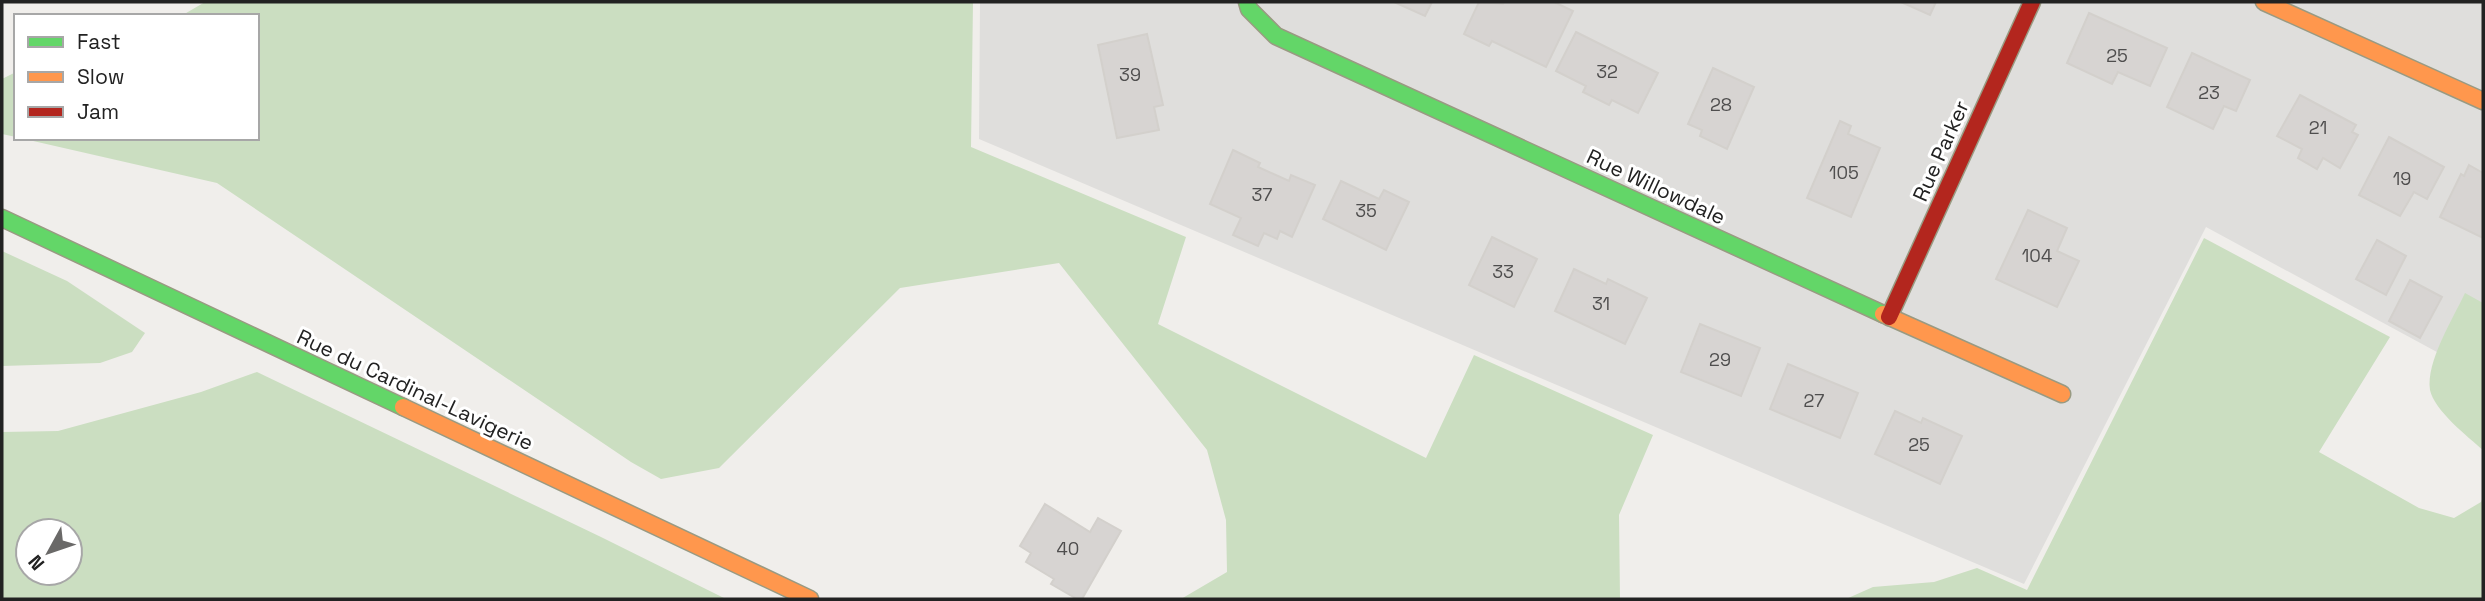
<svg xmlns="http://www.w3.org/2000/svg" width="2485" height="601" viewBox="0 0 2485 601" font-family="'Space Grotesk',sans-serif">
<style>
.residential{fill:#dfdedc}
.forest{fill:#cbdec1;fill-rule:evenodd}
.building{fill:#d7d4d2;stroke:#d3d0cc;stroke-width:2}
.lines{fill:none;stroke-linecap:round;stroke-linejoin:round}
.fast-casing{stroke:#999a82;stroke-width:19}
.slow-casing{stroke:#999a82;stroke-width:19}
.jam-casing{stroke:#999a82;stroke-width:19}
.fast{stroke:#63d668;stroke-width:16}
.slow{stroke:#ff974d;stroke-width:16}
.jam{stroke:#b3261e;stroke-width:16}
.labels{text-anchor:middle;stroke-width:6;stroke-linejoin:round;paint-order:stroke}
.number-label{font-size:18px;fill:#4f4e4e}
.street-label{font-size:21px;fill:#222;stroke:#fff}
</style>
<rect width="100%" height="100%" fill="#f0eeeb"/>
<!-- residential -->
<polygon class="residential" points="980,2 2483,2 2483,377 2206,227 2024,584 979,139"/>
<!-- forest -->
<g class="forest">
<polygon points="205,2 973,2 971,147 1186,237 1158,324 1426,458 1474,355 1653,435 1619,515 1620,599 1181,599 1227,572 1226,520 1207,450 1059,263 900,288 719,468 661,479 631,462 217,183 20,138 257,138 257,16 181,16"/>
<polygon points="16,72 16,137 2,134 2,79"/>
<polygon points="2204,238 2390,337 2319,452 2419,508 2454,518 2481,502 2483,497 2483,599 1846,599 1873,587 1934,582 1977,568 2027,590"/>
<polygon points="2,251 67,281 145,333 132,352 100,363 2,366"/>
<path d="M2465,293L2483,303V450C2468,437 2434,410 2430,390C2426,361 2453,319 2465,293Z"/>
<path d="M257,372L601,537L726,599H2V432L58,431L201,392ZM70,531V573H28V531Z"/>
</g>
<!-- building -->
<g class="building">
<polygon points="1394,2 1432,2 1425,16"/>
<polygon points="1479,2 1503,4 1504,2 1554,2 1573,11 1546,67 1492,41 1489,46 1464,34"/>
<polygon points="1901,2 1936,2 1930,15"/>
<polygon points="2089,13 2167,48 2150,86 2118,72 2112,84 2067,63"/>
<polygon points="1576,32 1658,73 1638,113 1612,100 1609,105 1583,92 1586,86 1556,71"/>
<polygon points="1147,34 1163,105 1154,107 1159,130 1117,138 1098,45"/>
<polygon points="2192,53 2250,80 2236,111 2224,106 2213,129 2167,107"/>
<polygon points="1713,68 1754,87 1727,149 1700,136 1702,130 1688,124"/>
<polygon points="2300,95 2356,125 2352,132 2358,135 2340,168 2323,158 2317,169 2298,158 2302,149 2277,136"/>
<polygon points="1840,121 1851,126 1848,134 1880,148 1851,217 1807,198"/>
<polygon points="2389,137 2444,167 2427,199 2414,192 2400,216 2359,195"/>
<polygon points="1233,150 1260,163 1258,167 1289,181 1291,175 1315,185 1292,237 1280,231 1277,239 1264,233 1258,246 1233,235 1241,218 1210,204"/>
<polygon points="2469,165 2483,173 2483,238 2440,217 2461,174 2464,176"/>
<polygon points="1341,181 1379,199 1384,190 1409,202 1386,250 1323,219"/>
<polygon points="2028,210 2067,228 2057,251 2079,261 2057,307 1996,279"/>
<polygon points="1492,237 1537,259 1514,307 1469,285"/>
<polygon points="2377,240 2406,256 2386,295 2356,279"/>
<polygon points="1574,269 1606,284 1608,279 1647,298 1625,344 1555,311"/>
<polygon points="2410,280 2442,297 2420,338 2389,321"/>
<polygon points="1700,324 1760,348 1741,396 1681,372"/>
<polygon points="1788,364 1858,393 1840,438 1770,409"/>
<polygon points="1895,411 1921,423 1923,418 1962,436 1940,484 1875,454"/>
<polygon points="1045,504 1090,532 1098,518 1121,531 1082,599 1077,599 1051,584 1054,579 1026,562 1031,553 1020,546"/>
</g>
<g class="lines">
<!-- fast casing -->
<g class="fast-casing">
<g id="fast">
<polyline points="1247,2 1249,9 1276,36 1883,314"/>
<polyline points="2,218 403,407"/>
</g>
</g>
<!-- slow casing -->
<g class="slow-casing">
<g id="slow">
<polyline points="2264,2 2483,101"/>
<polyline points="1883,314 2062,394"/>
<polyline points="403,407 810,599"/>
</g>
</g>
<!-- jam casing -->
<g class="jam-casing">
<polyline id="jam" points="1889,317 2032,2"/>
</g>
<!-- fast -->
<use href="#fast" class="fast"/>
<!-- slow -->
<use href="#slow" class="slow"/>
<!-- jam -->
<use href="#jam" class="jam"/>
</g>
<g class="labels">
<!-- number labels -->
<g class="number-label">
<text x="2117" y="62">25</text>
<text x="1607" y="78">32</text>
<text x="1130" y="81">39</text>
<text x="2209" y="99">23</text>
<text x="1721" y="111">28</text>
<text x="2318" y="134">21</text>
<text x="1844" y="179">105</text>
<text x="2402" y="185">19</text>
<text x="1262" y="201">37</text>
<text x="1366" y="217">35</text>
<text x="2037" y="262">104</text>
<text x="1503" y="278">33</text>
<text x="1601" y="310">31</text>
<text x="1720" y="366">29</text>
<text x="1814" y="407">27</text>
<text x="1919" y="451">25</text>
<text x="1068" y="555">40</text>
</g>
<!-- street labels -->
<g class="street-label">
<text transform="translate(1941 151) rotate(-66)" y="7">Rue Parker</text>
<text transform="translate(1656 187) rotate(25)" y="7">Rue Willowdale</text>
<text transform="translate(415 390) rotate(25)" y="7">Rue du Cardinal-Lavigerie</text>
</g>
</g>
<!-- border -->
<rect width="2485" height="601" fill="none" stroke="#222222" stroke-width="7"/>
<!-- legend -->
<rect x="14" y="14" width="245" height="126" fill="#ffffff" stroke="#a7a7a7" stroke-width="2"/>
<rect x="28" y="37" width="35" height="10" fill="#63d668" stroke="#a7a7a7" stroke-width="2"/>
<text x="77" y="49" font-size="21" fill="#222222">Fast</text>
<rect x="28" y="72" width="35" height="10" fill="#ff974d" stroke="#a7a7a7" stroke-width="2"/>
<text x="77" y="84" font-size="21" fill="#222222">Slow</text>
<rect x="28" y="107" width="35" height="10" fill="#b3261e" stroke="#a7a7a7" stroke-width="2"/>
<text x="77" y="119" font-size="21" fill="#222222">Jam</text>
<!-- north arrow -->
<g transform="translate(49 552) rotate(230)"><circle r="33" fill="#ffffff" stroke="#a7a7a7" stroke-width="2"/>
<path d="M0-5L12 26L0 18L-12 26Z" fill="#6a6968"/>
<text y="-10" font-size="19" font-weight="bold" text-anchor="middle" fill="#222222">N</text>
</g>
</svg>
